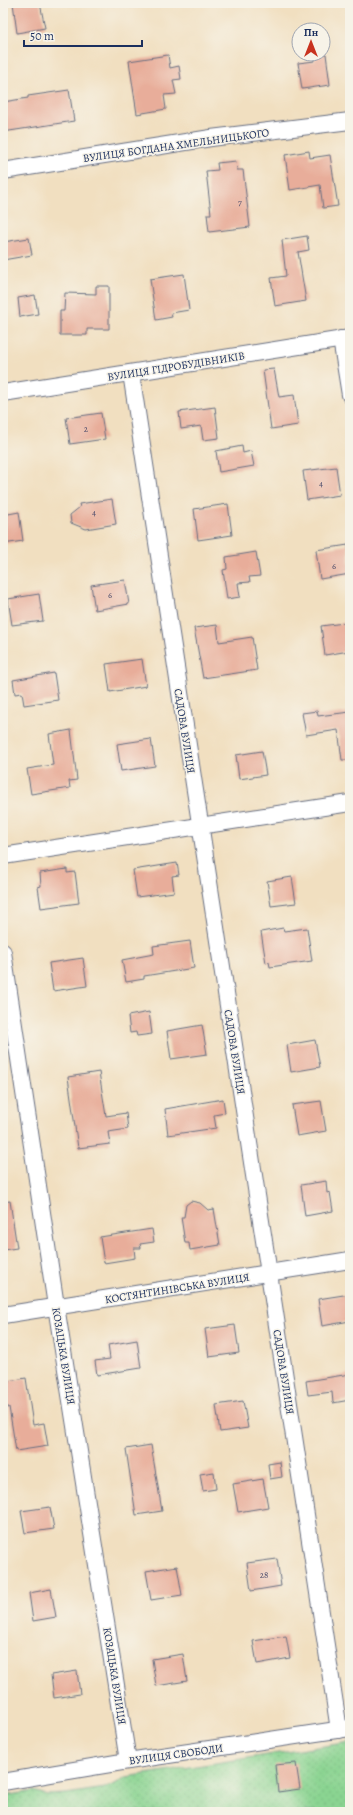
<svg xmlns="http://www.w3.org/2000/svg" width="353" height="1815" viewBox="0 0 353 1815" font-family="Alegreya,serif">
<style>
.grass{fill:url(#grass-dots);stroke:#528278}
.building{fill:#e8ad9a}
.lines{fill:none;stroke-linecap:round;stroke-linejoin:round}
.minor-casing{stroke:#666d80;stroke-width:18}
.minor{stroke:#fff;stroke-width:16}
.labels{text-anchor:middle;stroke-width:3;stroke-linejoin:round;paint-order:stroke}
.number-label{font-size:9px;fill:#4e4e6d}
.street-label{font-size:11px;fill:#1b2f5e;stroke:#f7f3e8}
</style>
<defs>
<pattern id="grass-dots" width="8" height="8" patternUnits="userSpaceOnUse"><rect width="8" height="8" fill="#8ad491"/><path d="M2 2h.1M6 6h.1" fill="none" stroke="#76b67f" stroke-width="1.8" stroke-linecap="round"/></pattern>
</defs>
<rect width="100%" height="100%" fill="#f7f3e8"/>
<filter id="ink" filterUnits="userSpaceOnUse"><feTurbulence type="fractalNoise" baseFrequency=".025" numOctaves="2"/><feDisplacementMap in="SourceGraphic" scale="8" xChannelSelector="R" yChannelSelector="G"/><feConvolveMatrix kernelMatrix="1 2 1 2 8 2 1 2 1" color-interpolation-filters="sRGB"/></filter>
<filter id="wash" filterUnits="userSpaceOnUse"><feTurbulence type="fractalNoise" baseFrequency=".012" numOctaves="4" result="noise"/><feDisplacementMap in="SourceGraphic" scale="16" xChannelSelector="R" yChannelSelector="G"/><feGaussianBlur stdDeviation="0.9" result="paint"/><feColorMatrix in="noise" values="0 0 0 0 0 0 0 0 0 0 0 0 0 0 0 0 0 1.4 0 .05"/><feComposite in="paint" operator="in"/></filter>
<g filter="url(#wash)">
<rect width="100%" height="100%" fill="#f1dfc0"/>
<!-- grass -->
<polygon class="grass" points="350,1742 350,1812 3,1812 3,1796 34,1791 47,1795 66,1794 105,1788 115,1784 126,1777"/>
<g id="blocks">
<!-- building -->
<g class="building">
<polygon points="13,3 40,3 45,28 17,33"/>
<polygon points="314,54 326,54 330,85 302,89 298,63 315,61"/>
<polygon points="168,55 170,68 179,66 181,79 173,80 176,94 164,95 166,109 137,114 129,61"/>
<polygon points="69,90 74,121 3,132 3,102 28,98 28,96"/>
<polygon points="309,151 310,158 330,155 338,206 323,208 320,185 290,190 285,155"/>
<polygon points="236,161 237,170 243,170 250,227 209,232 207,214 211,214 206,171 218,170 217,163"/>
<polygon points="307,236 309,250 298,252 306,301 275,306 271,278 286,276 282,240"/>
<polygon points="29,238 32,255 3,260 3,242"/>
<polygon points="184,274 189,310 171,313 172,317 156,320 150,279"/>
<polygon points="96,286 109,286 109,329 87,329 87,335 60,335 60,311 64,311 65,293 96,294"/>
<polygon points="35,295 38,314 20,317 18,298"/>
<polygon points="274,369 279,397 294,395 298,425 271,429 263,370"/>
<polygon points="215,407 219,438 203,440 201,426 181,429 179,412"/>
<polygon points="101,413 105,439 70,444 66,418"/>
<polygon points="242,446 243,453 251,451 254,466 219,472 216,451"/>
<polygon points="336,467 340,495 307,500 303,471"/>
<polygon points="112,499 116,524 86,529 71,523 70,515 80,507 79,504"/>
<polygon points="228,504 232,535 198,540 194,509"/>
<polygon points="19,512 23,541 3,544 3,515"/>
<polygon points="348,545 350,574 320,579 316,550"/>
<polygon points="256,552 260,576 249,577 250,582 238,583 240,597 227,599 223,570 227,569 226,557"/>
<polygon points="125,580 129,604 95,610 91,585"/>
<polygon points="39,594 43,621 12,625 8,599"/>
<polygon points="344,623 349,651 325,655 321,626"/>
<polygon points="217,625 219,642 252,637 257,670 203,678 194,628"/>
<polygon points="142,659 146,686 110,692 106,664"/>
<polygon points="54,673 58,700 24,705 22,693 15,694 13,680"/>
<polygon points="317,711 318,716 350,712 350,760 342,760 338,730 306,735 302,713"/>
<polygon points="71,730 77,780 69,781 70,788 31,794 27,769 53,765 49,734"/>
<polygon points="151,739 155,766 121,771 117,744"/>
<polygon points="262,751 266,775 239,779 236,755"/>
<polygon points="177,863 179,875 172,876 174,892 137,897 133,870"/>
<polygon points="67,869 67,873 75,872 79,903 41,908 38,887 41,886 40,873"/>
<polygon points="292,877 296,903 271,906 267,881"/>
<polygon points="283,928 284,931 307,928 312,961 270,967 269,962 266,963 261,932"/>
<polygon points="190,941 194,968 144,976 144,979 126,982 122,960 154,954 153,946"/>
<polygon points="83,958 87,986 53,991 49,963"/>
<polygon points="149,1012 152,1034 137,1036 136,1032 130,1033 128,1016"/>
<polygon points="202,1025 207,1054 171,1059 167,1031"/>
<polygon points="315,1040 320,1067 291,1072 287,1045"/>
<polygon points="99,1072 106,1116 126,1113 128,1129 108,1132 110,1144 78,1148 68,1077"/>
<polygon points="223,1099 225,1113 214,1115 216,1128 168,1135 165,1109"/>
<polygon points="321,1101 326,1131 297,1136 292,1105"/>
<polygon points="326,1181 327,1193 330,1192 333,1211 305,1216 301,1185"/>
<polygon points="10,1201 17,1248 3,1250 3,1202"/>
<polygon points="191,1201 200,1203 208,1210 214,1209 220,1245 190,1250 189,1243 185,1243 181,1217 184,1217 186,1205"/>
<polygon points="152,1229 154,1242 140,1244 141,1248 134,1248 135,1258 104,1263 100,1237"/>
<polygon points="350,1294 350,1321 322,1326 318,1299"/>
<polygon points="235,1325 239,1353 209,1357 205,1329"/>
<polygon points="137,1340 141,1368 97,1375 95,1361 110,1359 108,1345"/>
<polygon points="350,1374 350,1400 333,1403 332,1392 308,1395 306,1381"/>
<polygon points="26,1378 33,1425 44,1423 48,1446 16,1451 9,1407 3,1408 3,1382"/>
<polygon points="243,1401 248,1428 220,1432 216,1405"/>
<polygon points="151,1445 162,1511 136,1515 126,1449"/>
<polygon points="280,1462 282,1477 270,1479 268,1464"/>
<polygon points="214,1472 216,1489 203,1491 200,1474"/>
<polygon points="263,1479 268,1507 238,1512 233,1484"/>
<polygon points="50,1507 54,1529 25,1533 21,1511"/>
<polygon points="277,1559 281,1586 251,1591 247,1563"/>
<polygon points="177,1566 182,1595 151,1600 146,1571"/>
<polygon points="51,1589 56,1617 33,1621 29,1593"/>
<polygon points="286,1636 290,1658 257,1664 253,1641"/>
<polygon points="183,1654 187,1681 156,1686 152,1659"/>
<polygon points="77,1671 80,1694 54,1698 51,1675"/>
<polygon points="296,1763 300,1789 278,1792 275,1765"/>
</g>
</g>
</g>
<g filter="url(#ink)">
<use href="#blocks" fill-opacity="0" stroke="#666d80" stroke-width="1"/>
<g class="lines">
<!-- minor casing -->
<g class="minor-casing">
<g id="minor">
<polyline points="3,171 211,138 350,121"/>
<polyline points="341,339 350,395"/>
<polyline points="131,373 339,1730"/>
<polyline points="3,393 350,338"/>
<polyline points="3,856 350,803"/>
<polyline points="3,952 56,1306 128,1761"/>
<polyline points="3,1315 350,1260"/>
<polyline points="3,1782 128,1761 350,1728"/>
</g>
</g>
<!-- minor -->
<use href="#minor" class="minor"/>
</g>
</g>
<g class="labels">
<!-- number labels -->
<g class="number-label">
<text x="240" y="205">7</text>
<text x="86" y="432">2</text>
<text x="321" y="486">4</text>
<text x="94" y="515">4</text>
<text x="334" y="569">6</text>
<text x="110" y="598">6</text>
<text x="264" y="1578">28</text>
</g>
<!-- street labels -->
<g class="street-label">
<text transform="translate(176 145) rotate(-8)" y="4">ВУЛИЦЯ БОГДАНА ХМЕЛЬНИЦЬКОГО</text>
<text transform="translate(176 366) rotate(-9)" y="4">ВУЛИЦЯ ГІДРОБУДІВНИКІВ</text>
<text transform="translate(185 731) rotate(81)" y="4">САДОВА ВУЛИЦЯ</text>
<text transform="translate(235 1052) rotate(81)" y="4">САДОВА ВУЛИЦЯ</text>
<text transform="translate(177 1288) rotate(-9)" y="4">КОСТЯНТИНІВСЬКА ВУЛИЦЯ</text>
<text transform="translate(64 1356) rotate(81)" y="4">КОЗАЦЬКА ВУЛИЦЯ</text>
<text transform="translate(284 1372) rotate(81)" y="4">САДОВА ВУЛИЦЯ</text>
<text transform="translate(115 1676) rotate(81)" y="4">КОЗАЦЬКА ВУЛИЦЯ</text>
<text transform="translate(176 1754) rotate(-8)" y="4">ВУЛИЦЯ СВОБОДИ</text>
</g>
</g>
<!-- margin -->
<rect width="353" height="1815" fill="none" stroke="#f7f3e8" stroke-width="16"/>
<!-- north arrow -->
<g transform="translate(311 42)"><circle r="19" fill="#f7f3e8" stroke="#9fa5b1"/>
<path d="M0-3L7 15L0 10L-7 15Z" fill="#c8321e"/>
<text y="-6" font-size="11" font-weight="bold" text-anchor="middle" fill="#1b2f5e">Пн</text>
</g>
<!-- scale -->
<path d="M24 40v6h118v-6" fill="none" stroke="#1b2f5e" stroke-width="2"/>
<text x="30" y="40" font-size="12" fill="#1b2f5e" stroke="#f7f3e8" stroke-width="3" paint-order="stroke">50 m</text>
</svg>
